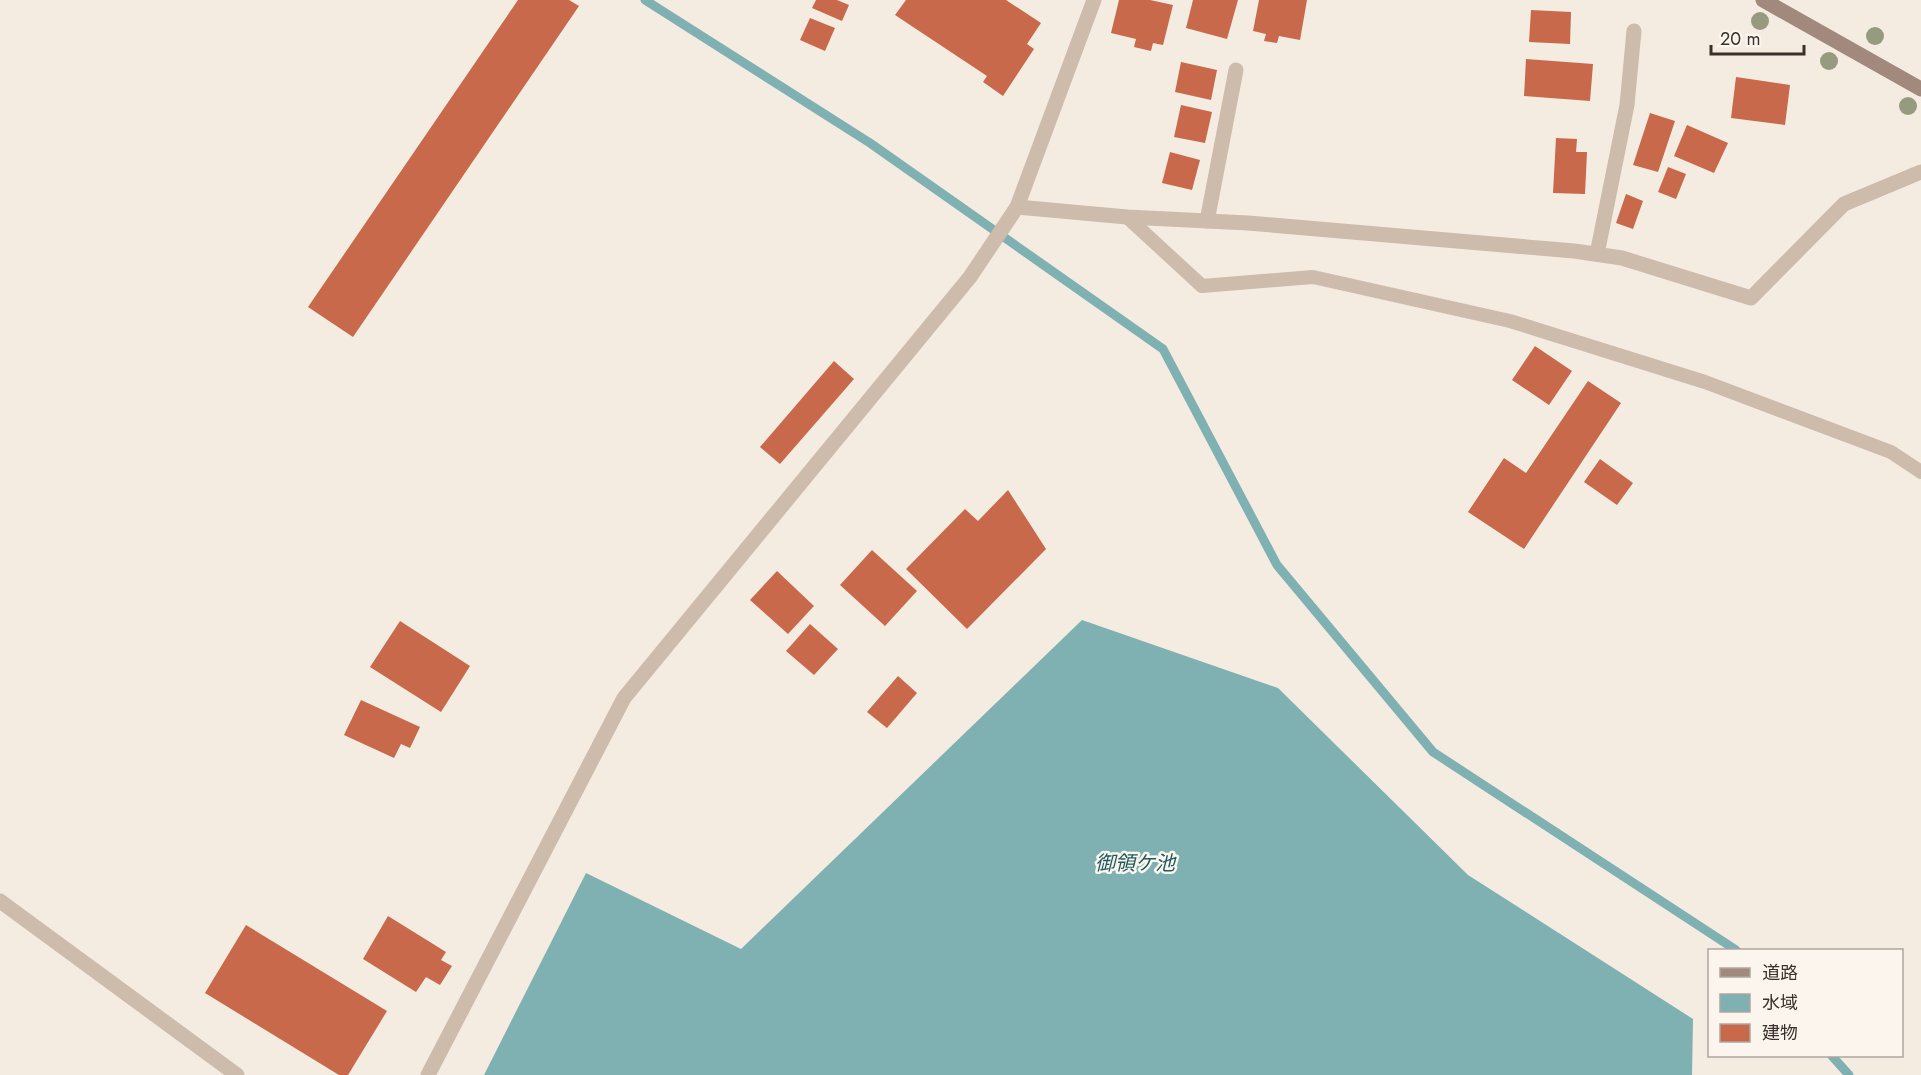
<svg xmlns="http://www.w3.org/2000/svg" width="1921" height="1075" viewBox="0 0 1921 1075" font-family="Jost,'Noto Sans JP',sans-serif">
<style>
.water{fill:#7fb0b2}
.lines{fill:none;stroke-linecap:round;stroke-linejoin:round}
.stream{stroke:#7fb0b2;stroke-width:9}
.building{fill:#c8694b}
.lane{stroke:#cdbbac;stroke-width:14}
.street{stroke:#cdbbac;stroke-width:15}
.secondary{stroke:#a18a7d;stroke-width:15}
.tree{fill:#969b7f}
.labels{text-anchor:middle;stroke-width:5;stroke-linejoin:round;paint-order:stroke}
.water-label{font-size:20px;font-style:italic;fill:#1f5a5e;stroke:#fbf5ee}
</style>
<rect width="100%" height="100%" fill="#f4ebe1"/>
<!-- water -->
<polygon class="water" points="1082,620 1278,688 1468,875 1693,1019 1692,1075 484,1075 586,873 741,949"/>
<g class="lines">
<!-- stream -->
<g class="stream">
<polyline points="645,0 870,143 1163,349 1277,565 1433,752 1736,950"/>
<polyline points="1832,1056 1849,1075"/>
</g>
</g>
<!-- building -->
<g class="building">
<polygon points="518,0 569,0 579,6 353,337 308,307"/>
<polygon points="816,0 837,0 849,5 842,21 812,8"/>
<polygon points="906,0 1006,0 1041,23 1027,44 1034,49 1003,96 983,82 987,76 895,15"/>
<polygon points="1119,0 1150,0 1173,5 1163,45 1153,43 1151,51 1134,47 1136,39 1111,33"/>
<polygon points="1193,0 1238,0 1227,39 1186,28"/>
<polygon points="1259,0 1307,0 1300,40 1279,36 1277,43 1264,41 1266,34 1253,31"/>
<polygon points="1531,10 1571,12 1570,44 1529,42"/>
<polygon points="810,18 835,28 825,51 800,40"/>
<polygon points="1526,59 1593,64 1590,101 1524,96"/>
<polygon points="1181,62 1217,70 1211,100 1175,92"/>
<polygon points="1736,77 1790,85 1785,125 1731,118"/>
<polygon points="1181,105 1212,112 1205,143 1174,137"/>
<polygon points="1650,113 1675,121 1658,172 1633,165"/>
<polygon points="1687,125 1728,143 1714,173 1674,156"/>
<polygon points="1556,138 1577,139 1576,152 1587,152 1585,194 1553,193"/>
<polygon points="1170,152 1200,160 1192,190 1162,183"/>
<polygon points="1668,167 1686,174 1676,199 1658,192"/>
<polygon points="1626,194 1643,201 1633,229 1616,223"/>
<polygon points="1535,346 1572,371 1549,405 1512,380"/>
<polygon points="834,361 854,379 780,464 760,447"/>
<polygon points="1588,381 1621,403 1524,549 1468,512 1504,458 1526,473"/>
<polygon points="1600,459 1633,483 1617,505 1584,482"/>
<polygon points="1008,490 1046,549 967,629 906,569 965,509 978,521"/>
<polygon points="872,550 917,591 885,626 840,585"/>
<polygon points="777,571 814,606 788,634 750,600"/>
<polygon points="400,621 470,666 441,712 370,667"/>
<polygon points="810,624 838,649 814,675 786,651"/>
<polygon points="898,676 917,693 887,728 867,712"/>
<polygon points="361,700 420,727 410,748 401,744 394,758 344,735"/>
<polygon points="388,916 446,952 441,960 452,966 440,985 426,977 416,992 363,959"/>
<polygon points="246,925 387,1011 348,1075 339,1075 205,993"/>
</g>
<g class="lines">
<!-- lane -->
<polyline class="lane" points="1127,217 1202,286 1313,277 1510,321 1705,382 1891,452 1921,472"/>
<!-- street -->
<g class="street">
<polyline points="1017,207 1127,217 1248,223 1574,251 1622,258 1751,298 1844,204 1921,172"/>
<polyline points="1207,221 1236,70"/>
<polyline points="1597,254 1627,105 1634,31"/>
<polyline points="0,901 237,1075"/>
<polyline points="428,1075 624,698 970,277 1017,207 1094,0"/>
</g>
<!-- secondary -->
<polyline class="secondary" points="1763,0 1921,89"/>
</g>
<!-- trees -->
<g class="tree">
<circle cx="1760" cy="21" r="9"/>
<circle cx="1875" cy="36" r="9"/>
<circle cx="1829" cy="61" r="9"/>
<circle cx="1908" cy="106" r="9"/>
</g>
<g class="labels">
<!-- water labels -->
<g class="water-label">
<text x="1135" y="870">御領ケ池</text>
</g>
</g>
<!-- legend -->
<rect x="1708" y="949" width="195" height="108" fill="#fbf5ee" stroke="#aea6a0" stroke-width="1.5"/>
<rect x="1720" y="968" width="30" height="9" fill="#a18a7d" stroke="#aea6a0" stroke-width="1.5"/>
<text x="1762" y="979" font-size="18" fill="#3b302b">道路</text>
<rect x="1720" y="994" width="30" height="18" fill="#7fb0b2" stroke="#aea6a0" stroke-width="1.5"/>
<text x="1762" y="1009" font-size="18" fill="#3b302b">水域</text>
<rect x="1720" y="1024" width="30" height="18" fill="#c8694b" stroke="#aea6a0" stroke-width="1.5"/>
<text x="1762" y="1039" font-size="18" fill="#3b302b">建物</text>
<!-- scale -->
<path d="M1711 45v9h93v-9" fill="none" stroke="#3b302b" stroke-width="3"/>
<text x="1720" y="45" font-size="18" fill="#3b302b" stroke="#fbf5ee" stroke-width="4.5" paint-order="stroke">20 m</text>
</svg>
